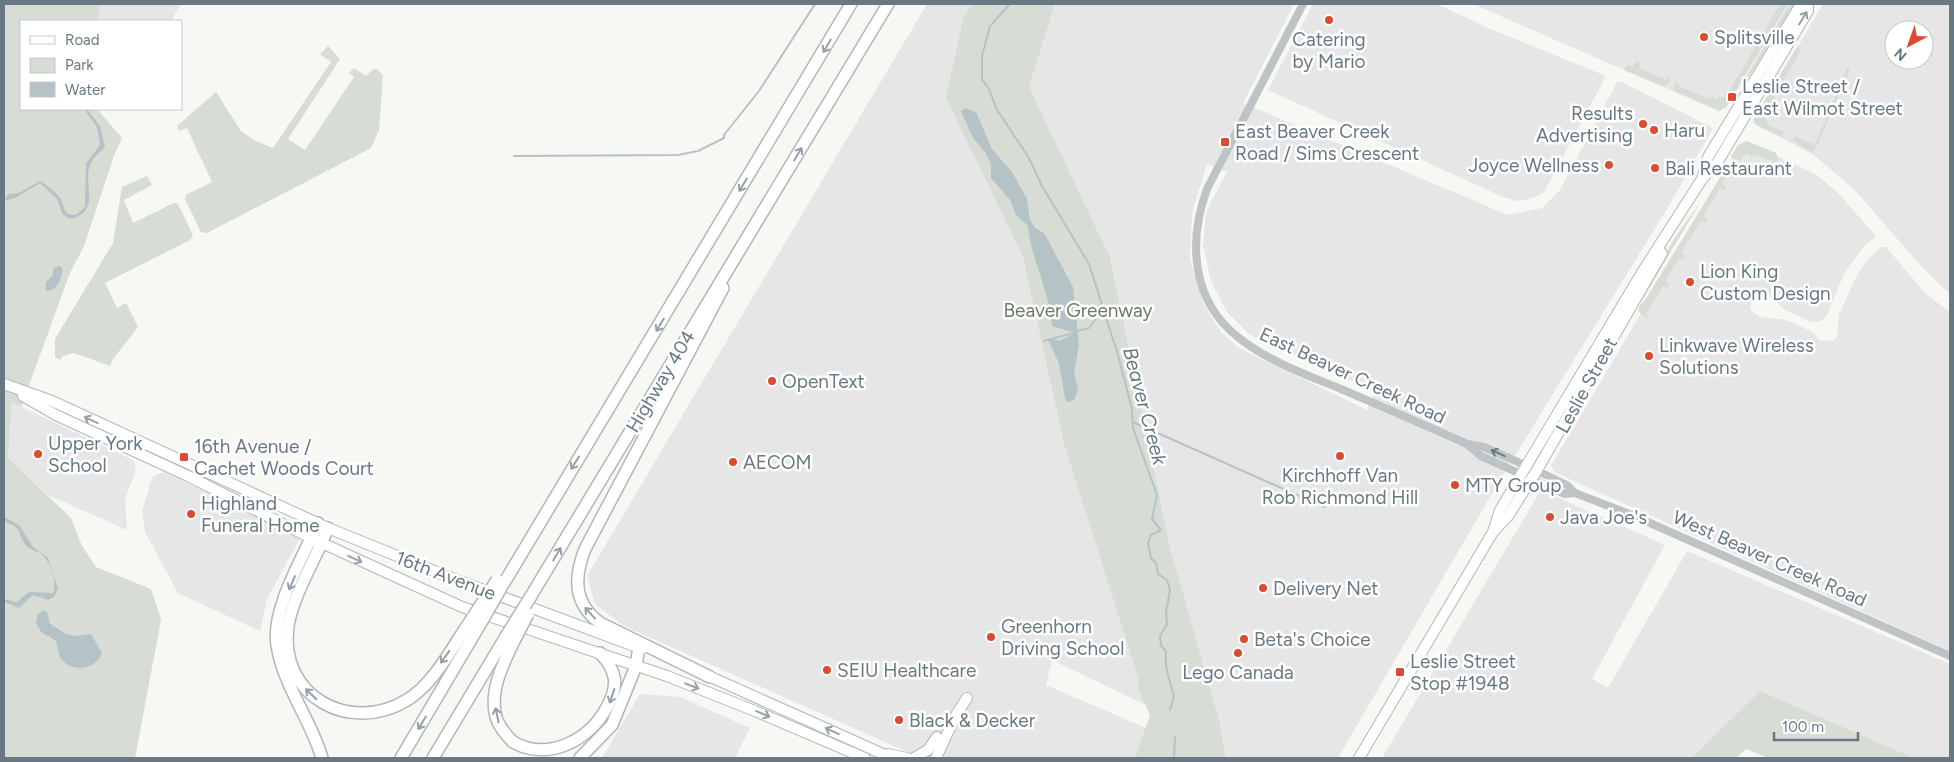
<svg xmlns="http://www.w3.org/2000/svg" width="1954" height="762" viewBox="0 0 1954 762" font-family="Figtree,sans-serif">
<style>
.built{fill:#e5e6e5;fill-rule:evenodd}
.green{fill:#d7dcd4}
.water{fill:#b6c3c6}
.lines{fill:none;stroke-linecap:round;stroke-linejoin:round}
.stream{stroke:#b6c3c6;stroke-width:2}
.major-casing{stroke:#b2b7ba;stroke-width:12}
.highway-casing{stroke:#b2b6b9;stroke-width:14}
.minor{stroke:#bec3c6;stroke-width:8}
.major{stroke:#fff;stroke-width:10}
.highway{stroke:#fff;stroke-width:11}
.highway-bridge-casing{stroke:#b2b6b9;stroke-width:14;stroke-linecap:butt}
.highway-bridge{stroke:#fff;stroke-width:11}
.oneway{stroke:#95a1a8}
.oneway2{stroke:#687983}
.poi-dot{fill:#d94b32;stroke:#fff;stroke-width:2}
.labels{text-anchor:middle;stroke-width:5;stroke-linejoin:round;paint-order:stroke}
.poi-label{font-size:19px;fill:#687983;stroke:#fff;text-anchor:start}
.park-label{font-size:19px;fill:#6c7b66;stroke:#fff}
.street-label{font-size:19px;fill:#687983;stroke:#fff}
.water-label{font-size:20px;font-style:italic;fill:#637a7f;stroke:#fff}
</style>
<rect width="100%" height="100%" fill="#f7f7f4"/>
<!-- built -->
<g class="built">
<polygon points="101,4 181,4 171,21 97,21"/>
<polygon points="927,4 971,4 963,18 946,98 1023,257 1064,444 1148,706 1052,660 1046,685 1146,728 1135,758 921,758 624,626 595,604 587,576"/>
<path d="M1055,4H1294L1243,103L1508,215L1542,208L1560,190L1617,82H1622L1713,128L1667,209L1501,478L1338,758H1226L1219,720L1170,547L1110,257L1029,87ZM1207,164L1227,172L1206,212L1203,246L1211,280L1226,311L1249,334L1267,344L1375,391L1367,410L1239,348L1221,332L1204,305L1190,259L1192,212Z"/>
<polygon points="1313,4 1437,4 1488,28 1606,76 1544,192 1531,199 1517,201 1503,197 1268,90"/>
<polygon points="1473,4 1783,4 1720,112"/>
<path d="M1823,4H1950V292L1944,289L1919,264L1855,190L1814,155L1753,123ZM1894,30H1924V60H1894Z"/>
<polygon points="1745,141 1817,175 1839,194 1876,236 1863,247 1844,274 1826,317 1821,321 1812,322 1785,310 1771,297 1760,293 1751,297 1750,309 1755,314 1760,317 1786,320 1813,332 1819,340 1833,341 1837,337 1839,314 1858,273 1869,258 1881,247 1886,247 1926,294 1950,312 1950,651 1554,472 1551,466 1741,144"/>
<polygon points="12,402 133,460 136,469 125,500 127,530 48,495 8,459"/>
<polygon points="163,472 302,535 267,599 260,631 178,593 145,532 142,512 152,477"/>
<polygon points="1541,490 1665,545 1592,679 1608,688 1687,551 1950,664 1950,758 1914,758 1760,691 1693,758 1382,758"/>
<polygon points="640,694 680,697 750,728 735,758 602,758"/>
</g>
<!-- green -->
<g class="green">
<polygon points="4,4 101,4 97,21 21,21 21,109 97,109 122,138 115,153 84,246 70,273 21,407 12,402 8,458 71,518 82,546 96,567 151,589 161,620 135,758 4,758"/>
<polygon points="971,4 1055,4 1029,87 1110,257 1170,547 1219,720 1226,758 1135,758 1150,715 1138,689 1139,680 1064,444 1023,257 946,98 963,18"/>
<polygon points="1660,4 1636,61 1641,63 1639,68 1666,80 1669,76 1670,80 1666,87 1624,70 1627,65 1633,67"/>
<polygon points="1780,4 1788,4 1726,108 1719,110 1673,90 1678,79 1677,85 1710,99 1713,95 1714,99 1725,96 1724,92 1728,93"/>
<polygon points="1789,4 1795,4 1742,88 1743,82"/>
<polygon points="1798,45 1801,50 1765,115 1768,125 1784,132 1782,137 1756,125 1753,120"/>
<polygon points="328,46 340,59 288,139 305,150 354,77 349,73 354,68 366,76 373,69 377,69 383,75 379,130 371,148 207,233 201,232 185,199 186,195 212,182 187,128 179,131 177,126 216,92 241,131 254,140 273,148 331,62 320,54"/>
<polygon points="1847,68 1850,69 1816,148 1812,153 1792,140 1795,136 1815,145"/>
<polygon points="1747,141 1776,153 1778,160 1772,167 1772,161 1754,154 1751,159 1750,154 1742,156 1742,161 1737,159 1722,184 1726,187 1724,191 1720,188 1703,216 1708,219 1705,223 1701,220 1681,253 1685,256 1683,260 1679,258 1665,282 1669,284 1667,288 1663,286 1646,314 1650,317 1646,319 1638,311 1639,307 1647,297 1732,158 1731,156 1738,145"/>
<polygon points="147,176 152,185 124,200 133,223 174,203 178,204 193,235 190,240 105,283 117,308 126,303 138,327 113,359 110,366 74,353 63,356 60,360 55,357 55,339 113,243 122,187"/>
<polygon points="1701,201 1645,295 1637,305 1674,239"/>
<polygon points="1760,691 1914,758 1768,758 1746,749 1736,758 1692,758"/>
</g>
<!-- water -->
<g class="water">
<path d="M965,108L976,112L992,149L1012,172L1027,199L1030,220L1035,228L1044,233L1073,287L1079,345L1074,373L1078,389L1074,400L1068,402L1065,399L1059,363L1048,340L1051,338L1059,341L1071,335L1072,332L1052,326C1050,291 1031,260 1028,226L1016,215L1010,200L991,178V164L985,152L973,138L961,111Z"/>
<path d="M84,109H87L100,126L105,147C99,154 91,158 89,168C85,185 97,205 79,216C75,218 73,219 68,218L62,214L58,200L40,183L15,198L4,201L8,194L19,193L40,181C47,185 56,192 60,198C65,206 63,216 76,215L85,207L86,163L100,145L97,127Z"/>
<path d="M60,266L63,270C60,280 58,291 46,291V282L52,276L54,268Z"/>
<path d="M4,517L19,525L33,547L48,558L58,589L54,597L48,600L33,595L19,608L4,602V599L17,602C21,599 25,594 30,592C31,592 50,593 53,593C58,582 50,560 40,553C36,551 32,550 29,548C15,536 27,530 4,521Z"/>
<path d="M44,610L47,612L50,624L66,634L75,636L91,634L102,653C97,669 73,673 62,660C57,654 59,647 55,640L41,632L36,623L38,614Z"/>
</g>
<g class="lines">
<!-- stream -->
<g class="stream">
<path d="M1010,4L990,26L982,56V79L989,89L997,110L1029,158L1042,186L1089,264L1118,355L1132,409L1133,428L1157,495L1152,519L1161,530L1151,535L1148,543L1151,558L1156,563L1158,574L1167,580L1170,590L1166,612L1167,624L1160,636L1161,646L1166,651C1164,665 1170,683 1174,696L1170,710"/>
<polyline points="514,156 678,155 698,151 724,138 724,135 759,91 815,4"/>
<polyline points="1077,331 1089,328 1101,311"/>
<polyline points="1044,341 1073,333"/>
<polyline points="1133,422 1324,507"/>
<polyline points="1174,758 1175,737"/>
</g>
<!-- major casing -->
<g class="major-casing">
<g id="major">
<polyline points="1703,176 1708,157 1801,4"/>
<polyline points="4,384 52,401 328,528 449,577 642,649"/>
<polyline points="23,396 56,415 188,476 311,538 462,607 667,676 755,711 865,758"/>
<polyline points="1493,532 1500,510 1641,274 1702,179 1717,163 1808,11 1808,4"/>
<polyline points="704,674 892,758"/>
<polyline points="888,754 907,758"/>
<polyline points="914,758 928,750 937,737"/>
<polyline points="936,758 956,715 967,698"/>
<polyline points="1359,758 1493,532 1508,516 1537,470 1662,253"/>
</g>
</g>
<!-- highway casing -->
<g class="highway-casing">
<g id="highway">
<path d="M318,523C304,556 271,609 277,645C283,685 311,720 322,758"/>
<path d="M328,528C316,558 293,595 288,626C278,696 350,735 407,700C435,683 454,644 473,617"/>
<polyline points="504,583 851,4"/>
<polyline points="531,596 888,4"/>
<path d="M514,641C503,664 489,691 496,717C499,727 506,735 513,742C548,762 590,740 607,707C619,685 617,671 600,653"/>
<path d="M710,677L600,623C573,603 574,577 585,549L723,288"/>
<polyline points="401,758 482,621"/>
<polyline points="433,758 505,638"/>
<polyline points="580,758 612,725 636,666 639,647"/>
</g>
</g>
<!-- minor -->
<g class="minor">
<path d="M1303,4L1207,189C1188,241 1191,301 1239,338C1268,361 1307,375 1341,389C1383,407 1425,425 1467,444L1484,447L1527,466L1567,485L1575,493L1632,515L1950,656"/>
<polyline points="1468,445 1481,456 1565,494 1575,493"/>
</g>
<!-- major -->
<use href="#major" class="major"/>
<!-- highway -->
<use href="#highway" class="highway"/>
<!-- highway-bridge casing -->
<g class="highway-bridge-casing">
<g id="highway-bridge">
<polyline points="473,617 497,580"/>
<polyline points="482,621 502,586"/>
<polyline points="505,638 531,596"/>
<polyline points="514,641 528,614"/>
</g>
</g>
<!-- highway-bridge -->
<use href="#highway-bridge" class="highway-bridge"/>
</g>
<!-- one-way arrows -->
<defs><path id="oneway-shaft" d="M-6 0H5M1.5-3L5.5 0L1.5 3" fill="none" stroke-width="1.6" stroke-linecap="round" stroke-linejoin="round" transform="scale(1.25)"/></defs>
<g class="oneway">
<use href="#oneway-shaft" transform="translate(1803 18) rotate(-59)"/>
<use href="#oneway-shaft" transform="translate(827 46) rotate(121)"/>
<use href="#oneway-shaft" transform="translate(798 154) rotate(-59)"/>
<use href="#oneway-shaft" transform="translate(743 185) rotate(121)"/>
<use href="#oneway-shaft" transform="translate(660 325) rotate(121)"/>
<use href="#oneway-shaft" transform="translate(91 420) rotate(-155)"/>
<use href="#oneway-shaft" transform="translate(575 463) rotate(122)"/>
<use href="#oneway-shaft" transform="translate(557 554) rotate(-59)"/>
<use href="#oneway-shaft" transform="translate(355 559) rotate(25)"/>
<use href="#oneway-shaft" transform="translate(292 583) rotate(114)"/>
<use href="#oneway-shaft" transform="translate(590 613) rotate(-132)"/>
<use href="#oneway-shaft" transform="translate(445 657) rotate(125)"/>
<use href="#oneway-shaft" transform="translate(692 686) rotate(21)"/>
<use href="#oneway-shaft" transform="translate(311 694) rotate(-136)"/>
<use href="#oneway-shaft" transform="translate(612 696) rotate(109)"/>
<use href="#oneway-shaft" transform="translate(763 714) rotate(23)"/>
<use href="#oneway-shaft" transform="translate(497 715) rotate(-102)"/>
<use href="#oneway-shaft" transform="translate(422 723) rotate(121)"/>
<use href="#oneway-shaft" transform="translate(832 731) rotate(-155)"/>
</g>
<use class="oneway2" href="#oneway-shaft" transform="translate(1498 453) rotate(-156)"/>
<!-- markers -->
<g class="poi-dot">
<circle cx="1329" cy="20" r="5"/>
<circle cx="1704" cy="37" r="5"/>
<rect x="1727" y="92" width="10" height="10" rx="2.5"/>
<circle cx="1643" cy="124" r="5"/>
<circle cx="1654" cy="130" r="5"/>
<rect x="1220" y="137" width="10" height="10" rx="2.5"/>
<circle cx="1609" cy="165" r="5"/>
<circle cx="1655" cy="168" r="5"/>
<circle cx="1690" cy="282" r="5"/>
<circle cx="1649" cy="356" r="5"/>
<circle cx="772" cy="381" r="5"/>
<circle cx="38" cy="454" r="5"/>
<circle cx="1340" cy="456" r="5"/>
<rect x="179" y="452" width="10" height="10" rx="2.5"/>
<circle cx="733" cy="462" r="5"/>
<circle cx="1455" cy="485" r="5"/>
<circle cx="191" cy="514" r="5"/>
<circle cx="1550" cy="517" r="5"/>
<circle cx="1263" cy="588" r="5"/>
<circle cx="991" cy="637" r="5"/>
<circle cx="1244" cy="639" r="5"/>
<circle cx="1238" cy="653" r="5"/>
<circle cx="827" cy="670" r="5"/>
<rect x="1395" y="667" width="10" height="10" rx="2.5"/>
<circle cx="899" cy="720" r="5"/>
</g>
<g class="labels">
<!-- poi labels -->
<g class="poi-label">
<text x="1714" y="44">Splitsville</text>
<text x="1329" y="46" text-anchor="middle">Catering<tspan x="1329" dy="22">by Mario</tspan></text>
<text x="1742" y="93">Leslie Street /<tspan x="1742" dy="22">East Wilmot Street</tspan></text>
<text x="1633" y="120" text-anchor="end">Results<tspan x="1633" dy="22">Advertising</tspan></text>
<text x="1664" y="137">Haru</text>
<text x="1235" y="138">East Beaver Creek<tspan x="1235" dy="22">Road / Sims Crescent</tspan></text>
<text x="1599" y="172" text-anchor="end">Joyce Wellness</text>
<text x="1665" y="175">Bali Restaurant</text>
<text x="1700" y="278">Lion King<tspan x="1700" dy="22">Custom Design</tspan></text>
<text x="1659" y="352">Linkwave Wireless<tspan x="1659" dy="22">Solutions</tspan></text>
<text x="782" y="388">OpenText</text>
<text x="48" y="450">Upper York<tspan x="48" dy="22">School</tspan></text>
<text x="194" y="453">16th Avenue /<tspan x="194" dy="22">Cachet Woods Court</tspan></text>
<text x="743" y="469">AECOM</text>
<text x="1340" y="482" text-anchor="middle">Kirchhoff Van<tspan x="1340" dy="22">Rob Richmond Hill</tspan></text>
<text x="1465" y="492">MTY Group</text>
<text x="201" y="510">Highland<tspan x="201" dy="22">Funeral Home</tspan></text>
<text x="1560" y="524">Java Joe's</text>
<text x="1273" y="595">Delivery Net</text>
<text x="1001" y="633">Greenhorn<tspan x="1001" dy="22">Driving School</tspan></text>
<text x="1254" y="646">Beta's Choice</text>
<text x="1410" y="668">Leslie Street<tspan x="1410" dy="22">Stop #1948</tspan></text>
<text x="837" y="677">SEIU Healthcare</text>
<text x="1238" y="679" text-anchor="middle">Lego Canada</text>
<text x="909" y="727">Black &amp; Decker</text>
</g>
<!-- park labels -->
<g class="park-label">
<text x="1078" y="317">Beaver Greenway</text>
</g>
<!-- street labels -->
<g class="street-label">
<text transform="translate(1353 375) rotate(25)" y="7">East Beaver Creek Road</text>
<text transform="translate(660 381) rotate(-59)" y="7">Highway 404</text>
<text transform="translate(1586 385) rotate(-61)" y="7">Leslie Street</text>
<text transform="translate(1770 558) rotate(24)" y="7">West Beaver Creek Road</text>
<text transform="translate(446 575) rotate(21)" y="7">16th Avenue</text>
</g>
<!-- water labels -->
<g class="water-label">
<text transform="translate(1145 406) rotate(75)" y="7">Beaver Creek</text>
</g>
</g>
<!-- border -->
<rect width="1954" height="762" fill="none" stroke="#687983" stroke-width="10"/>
<!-- legend -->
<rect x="20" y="20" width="162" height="90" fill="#ffffff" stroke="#c3c9cd"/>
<rect x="30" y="36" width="25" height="8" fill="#ffffff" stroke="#c3c9cd"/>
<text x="65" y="45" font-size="15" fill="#687983">Road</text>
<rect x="30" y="58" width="25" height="15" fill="#d7dcd4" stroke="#c3c9cd"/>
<text x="65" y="70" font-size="15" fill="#687983">Park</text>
<rect x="30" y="82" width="25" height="15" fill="#b6c3c6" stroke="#c3c9cd"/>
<text x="65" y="95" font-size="15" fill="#687983">Water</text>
<!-- north arrow -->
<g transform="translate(1909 45) rotate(221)"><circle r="24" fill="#ffffff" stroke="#c3c9cd"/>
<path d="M0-4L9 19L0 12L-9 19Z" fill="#d94b32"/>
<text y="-8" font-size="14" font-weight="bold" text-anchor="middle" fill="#687983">N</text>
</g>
<!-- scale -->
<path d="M1774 732v8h84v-8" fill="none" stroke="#687983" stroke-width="2.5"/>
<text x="1782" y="732" font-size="15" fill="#687983" stroke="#ffffff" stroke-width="4" paint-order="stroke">100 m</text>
</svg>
